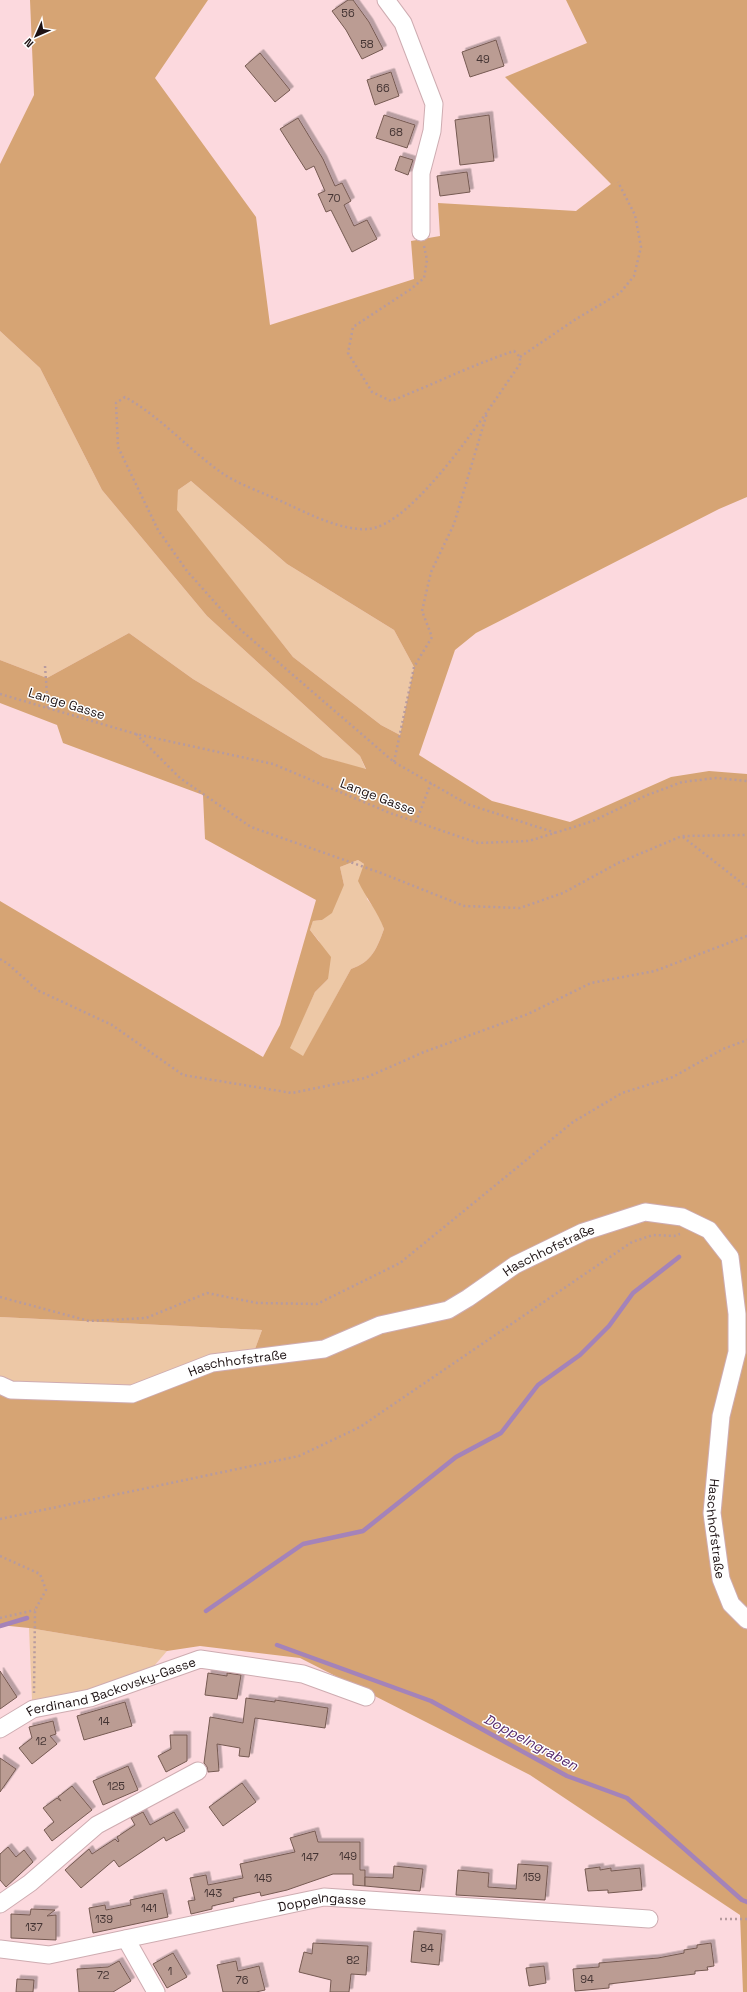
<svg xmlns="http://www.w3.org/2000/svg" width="747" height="1992" viewBox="0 0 747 1992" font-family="'Space Grotesk',sans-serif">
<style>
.green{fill:#edc8a6}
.forest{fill:#d6a474;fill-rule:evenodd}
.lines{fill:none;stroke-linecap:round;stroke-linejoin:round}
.stream{stroke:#a483b9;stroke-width:4.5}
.building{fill:#bb9c93;stroke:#765a52;filter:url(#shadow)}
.minor-casing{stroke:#ceacb1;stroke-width:19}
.path{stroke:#b79b9f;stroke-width:2.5;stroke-dasharray:2 3;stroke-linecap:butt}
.minor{stroke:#fff;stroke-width:17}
.labels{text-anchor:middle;stroke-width:3;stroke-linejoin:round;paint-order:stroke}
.number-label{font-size:11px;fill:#443433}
.street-label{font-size:13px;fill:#1d1213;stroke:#fff}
.water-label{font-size:14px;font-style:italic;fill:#55296c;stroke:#fff}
</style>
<defs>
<filter id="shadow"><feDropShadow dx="3.5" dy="-3.5" stdDeviation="0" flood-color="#0004"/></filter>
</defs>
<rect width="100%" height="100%" fill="#fcd9de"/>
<!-- green -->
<g class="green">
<polygon points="0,331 40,368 102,490 207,616 360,756 366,770 323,757 193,679 129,633 47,678 0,660"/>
<polygon points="191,481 287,564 394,630 414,667 400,735 381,725 293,657 176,510 178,490"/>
<path d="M358,860L364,864L367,899L379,914L384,929C377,948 372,962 351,969L303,1057L289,1048L315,992L328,979L319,941L310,930L313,921L322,920L344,885L340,867Z"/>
<polygon points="0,1317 262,1330 255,1349 214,1356 128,1389 12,1381 0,1376"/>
<polygon points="29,1628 167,1651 148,1673 93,1692 32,1700"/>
</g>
<!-- forest -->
<path class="forest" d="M30,0H208L155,78L256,217L270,325L414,279L411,241L440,236L438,203L576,211L611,184L505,77L587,43L566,0H747V497L719,509L476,633L455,650L419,755L492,801L570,822L671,777L709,771L747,774V1992H743L740,1915L530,1775L300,1658L200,1646L167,1651L29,1628L0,1625V1376L12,1381L128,1389L214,1356L255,1349L262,1330L0,1317V901L263,1057L280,1025L316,900L205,839L203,795L63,743L57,725L0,703V660L47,678L129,633L193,679L323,757L366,769L360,756L207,616L102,490L40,368L0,331V164L34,95ZM191,481L287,564L394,630L414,667L400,735L381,725L293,657L177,510L178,490ZM358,860L364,864L358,881C366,898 378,912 384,929C377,948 372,962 351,969L303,1056L290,1048L315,992L328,979L331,957L310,930L313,921L322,920L332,913L344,885L340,867Z"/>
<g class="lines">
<!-- stream -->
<g class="stream">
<polyline points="206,1611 303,1544 363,1531 456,1457 501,1433 538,1385 580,1355 609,1326 633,1293 679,1257"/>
<polyline points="0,1626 27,1618"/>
<polyline points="277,1645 431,1701 567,1776 627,1798 742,1900 747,1902"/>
</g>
</g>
<!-- building -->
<g class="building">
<polygon points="348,0 353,0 369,22 383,49 362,59 346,30 332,11"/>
<polygon points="496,40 504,66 470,77 462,52"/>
<polygon points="260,53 290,90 275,102 245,66"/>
<polygon points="391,72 399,96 375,105 367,80"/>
<polygon points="384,115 415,125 407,148 376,138"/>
<polygon points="489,115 494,161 460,165 455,120"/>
<polygon points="298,118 323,159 335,186 342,183 351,201 344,205 354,226 367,220 377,239 352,252 331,210 326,212 318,194 325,191 314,166 306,170 280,129"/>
<polygon points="400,156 413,160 408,175 395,170"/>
<polygon points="467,172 470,192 440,196 437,176"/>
<polygon points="0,1671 17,1697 0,1709"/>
<polygon points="208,1673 227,1676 227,1673 241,1675 237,1699 205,1695"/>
<polygon points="246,1698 275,1702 275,1700 328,1708 325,1728 255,1718 249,1757 239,1756 240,1748 217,1744 219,1771 208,1772 207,1767 204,1763 210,1717 243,1723"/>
<polygon points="125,1702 132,1726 84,1740 77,1716"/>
<polygon points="53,1721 56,1734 50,1736 57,1744 32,1764 19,1748 32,1738 29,1727"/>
<polygon points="170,1735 187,1735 187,1761 166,1772 158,1756 171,1749"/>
<polygon points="0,1758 16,1769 0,1792"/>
<polygon points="128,1766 138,1790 103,1805 93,1781"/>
<polygon points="242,1783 256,1802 223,1826 209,1807"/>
<polygon points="72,1786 92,1810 52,1841 44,1830 54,1822 43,1808 57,1798 61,1801 58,1797"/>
<polygon points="143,1812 150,1825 174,1812 185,1831 166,1841 164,1837 119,1867 114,1860 81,1888 65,1870 89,1849 92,1854 115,1839 118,1842 119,1841 117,1837 135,1825 131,1818"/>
<polygon points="315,1831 318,1842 360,1842 360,1870 365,1870 365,1886 353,1885 353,1874 333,1874 287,1890 261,1896 260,1892 233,1898 234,1901 212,1906 212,1909 191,1914 188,1901 195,1900 190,1878 206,1875 208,1885 243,1878 240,1864 295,1852 290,1838"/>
<polygon points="8,1847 16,1857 24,1850 33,1862 6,1887 0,1880 0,1854"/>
<polygon points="518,1864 548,1866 545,1900 456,1895 458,1870 489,1873 488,1887 516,1889"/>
<polygon points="394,1866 423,1869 420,1891 365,1886 365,1877 393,1878"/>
<polygon points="600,1867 600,1870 611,1868 611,1871 640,1868 642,1890 608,1893 608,1890 588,1891 585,1869"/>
<polygon points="163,1893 168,1917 93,1933 89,1908 105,1905 106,1910 131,1905 130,1900"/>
<polygon points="31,1909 55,1910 47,1916 56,1915 56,1940 11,1938 11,1914 30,1915"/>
<polygon points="414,1931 442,1934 439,1965 411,1962"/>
<polygon points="313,1943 368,1946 366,1975 351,1974 349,1992 330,1992 331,1980 299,1972 304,1952 312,1954"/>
<polygon points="711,1943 714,1966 707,1967 708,1970 695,1971 695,1974 609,1984 609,1988 575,1991 573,1969 599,1967 599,1963 658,1958 684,1953 684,1950 697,1948 697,1945"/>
<polygon points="173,1953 187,1977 167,1988 153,1964"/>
<polygon points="119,1961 131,1981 113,1992 79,1992 77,1969 108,1967"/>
<polygon points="236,1961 238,1971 259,1966 265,1990 256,1992 223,1992 217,1965"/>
<polygon points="544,1966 546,1983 529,1986 526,1968"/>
<polygon points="17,1979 34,1980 33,1992 16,1992"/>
</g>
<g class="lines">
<!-- minor casing -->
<g class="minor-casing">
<g id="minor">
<polyline points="386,0 403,23 434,104 432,131 421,173 421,232"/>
<path id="s1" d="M0,1385L11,1390L132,1394L212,1363L324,1349L380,1325L448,1310L468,1298L515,1265L583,1232L645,1212L682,1217L709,1230L730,1257L737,1314V1352L721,1416L712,1513L721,1579L731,1604L747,1620"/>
<path id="s2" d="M0,1729L33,1709L90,1698L200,1659L303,1674L366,1697"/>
<polyline points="0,1904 30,1883 97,1825 198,1771"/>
<polyline points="126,1939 156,1992"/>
<path id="s3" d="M0,1949L49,1955L324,1897L649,1919"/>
</g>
</g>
<!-- path -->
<g class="path">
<path d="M424,246L427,260L424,278L411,289L353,327L348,353L372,392L391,401C432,385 472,365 514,351L520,357V364C493,402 415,526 368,529C342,531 309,514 285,503C267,494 239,485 222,473C189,450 161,417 125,397L116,403L118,447L158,530L187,571L235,625L394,762L467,804L556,833"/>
<polyline points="520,357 576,319 620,293 634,276 641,247 635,215 618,182"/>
<polyline points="45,666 48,708"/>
<polyline points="0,694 136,734 273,764 390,813 478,843 529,841 593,821 645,796 682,782 716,778 747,781"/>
<polyline points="136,734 180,778 251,827 381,873 464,906 520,908 563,893 618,863 682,836 747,835"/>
<polyline points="394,762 414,667 432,637 422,611 431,572 454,524 487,413"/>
<polyline points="416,822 431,783"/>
<polyline points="683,837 747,887"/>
<polyline points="0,959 7,963 37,990 112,1025 183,1075 292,1093 365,1078 424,1052 528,1014 591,983 655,971 747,936"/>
<polyline points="0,1297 89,1321 146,1318 207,1293 257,1303 317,1304 400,1263 573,1122 622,1093 673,1077 723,1049 747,1040"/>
<polyline points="0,1519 299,1456 360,1427 632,1242 653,1235 674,1236 680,1234"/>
<polyline points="0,1556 40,1574 46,1590 35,1610 34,1693"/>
<polyline points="0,1618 35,1610"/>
<polyline points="720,1919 747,1919"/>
</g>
<!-- minor -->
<use href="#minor" class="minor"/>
</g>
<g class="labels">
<!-- number labels -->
<g class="number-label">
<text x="348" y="17">56</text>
<text x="367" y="48">58</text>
<text x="483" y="63">49</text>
<text x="383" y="92">66</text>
<text x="396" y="136">68</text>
<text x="334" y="202">70</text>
<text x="104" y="1725">14</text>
<text x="41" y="1745">12</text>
<text x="116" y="1790">125</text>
<text x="348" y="1860">149</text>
<text x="310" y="1861">147</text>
<text x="532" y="1881">159</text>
<text x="263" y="1882">145</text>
<text x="213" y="1897">143</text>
<text x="149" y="1912">141</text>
<text x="104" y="1923">139</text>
<text x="34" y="1931">137</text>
<text x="427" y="1952">84</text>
<text x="353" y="1964">82</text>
<text x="170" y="1975">1</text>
<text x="103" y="1979">72</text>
<text x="587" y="1983">94</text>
<text x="242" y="1984">76</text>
</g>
<!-- street labels -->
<g class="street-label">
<text transform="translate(67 703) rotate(17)" y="5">Lange Gasse</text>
<text transform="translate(378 796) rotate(21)" y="5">Lange Gasse</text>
<text dy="5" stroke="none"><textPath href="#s1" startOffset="580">Haschhofstraße</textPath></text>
<text dy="5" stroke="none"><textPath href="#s1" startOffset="244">Haschhofstraße</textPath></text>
<text dy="5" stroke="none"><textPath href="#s1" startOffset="1060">Haschhofstraße</textPath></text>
<text dy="5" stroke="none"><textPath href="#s2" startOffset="120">Ferdinand Backovsky-Gasse</textPath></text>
<text dy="5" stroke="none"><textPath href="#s3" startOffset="328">Doppelngasse</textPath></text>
</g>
<!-- water labels -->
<g class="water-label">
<text transform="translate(531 1742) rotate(28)" y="5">Doppelngraben</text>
</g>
</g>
<!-- north arrow -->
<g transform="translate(36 36) rotate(225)" stroke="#ffffff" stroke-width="3" paint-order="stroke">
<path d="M0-3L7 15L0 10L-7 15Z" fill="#1d1213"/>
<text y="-6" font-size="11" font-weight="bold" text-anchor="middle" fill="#1d1213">N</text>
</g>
</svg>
